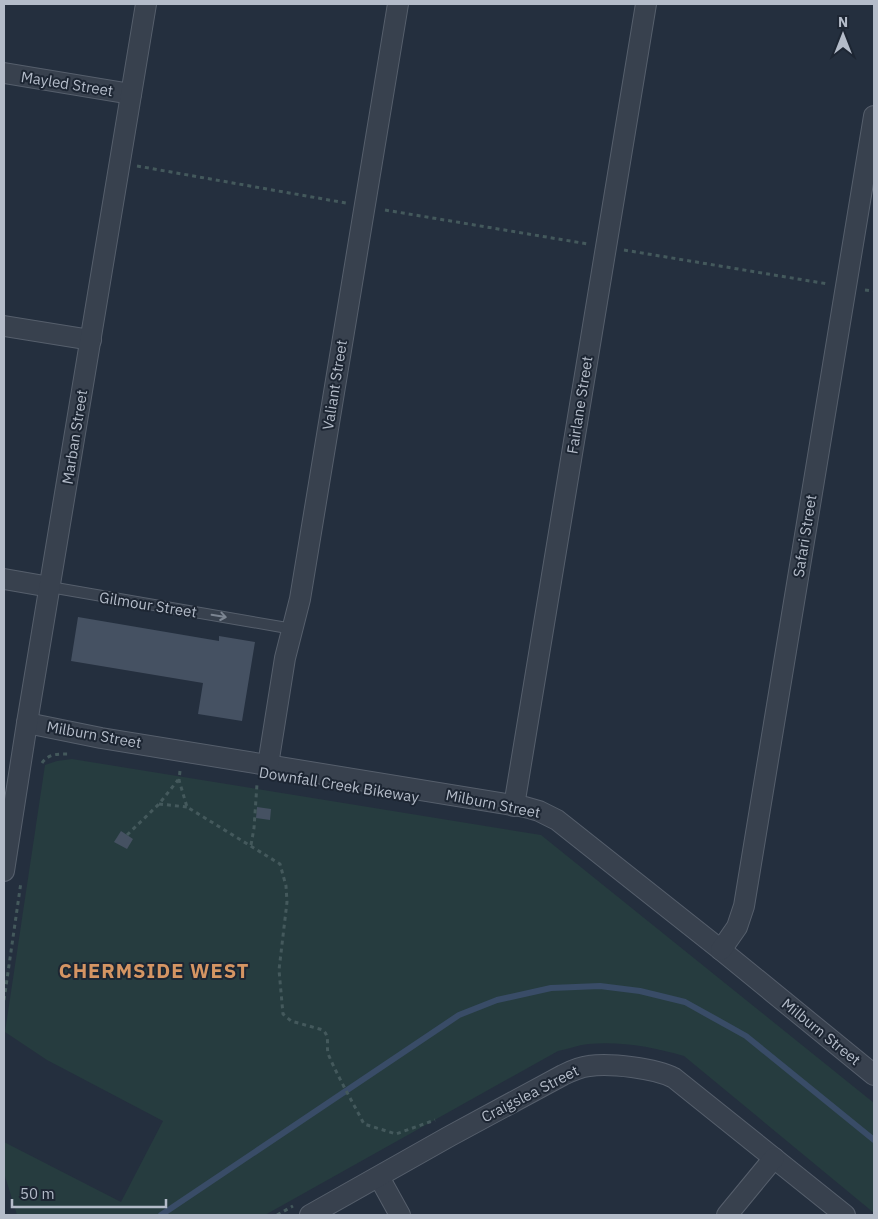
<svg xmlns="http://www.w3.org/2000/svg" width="878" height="1219" viewBox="0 0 878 1219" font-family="'IBM Plex Sans',sans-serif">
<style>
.green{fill:#263c3f}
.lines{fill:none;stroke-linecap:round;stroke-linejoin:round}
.stream{stroke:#394c67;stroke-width:6}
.building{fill:#455162}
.lane-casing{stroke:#565f6c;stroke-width:12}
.street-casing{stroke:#565f6c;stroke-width:22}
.path{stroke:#44595c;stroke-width:3;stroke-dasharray:4 4;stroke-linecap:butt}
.lane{stroke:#38414e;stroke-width:10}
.street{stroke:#38414e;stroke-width:20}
.oneway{stroke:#7c8592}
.labels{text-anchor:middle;stroke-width:4;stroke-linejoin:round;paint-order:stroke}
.street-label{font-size:15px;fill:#b4bcc9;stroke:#1d2633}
.district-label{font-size:20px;font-weight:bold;letter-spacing:1px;fill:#d59563;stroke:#1d2633}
</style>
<rect width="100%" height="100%" fill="#242f3e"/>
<!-- green -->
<path class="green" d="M72,759L541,835L874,1103V1213L684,1056C653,1047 621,1041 588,1044C578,1045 568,1049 558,1051L265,1215H17L4,1173V1142L121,1202L163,1121L47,1060L5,1032L45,765L57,761Z"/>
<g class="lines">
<!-- stream -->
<polyline class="stream" points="161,1215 459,1015 497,1000 551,988 600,986 640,991 685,1002 746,1036 874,1140"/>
</g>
<!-- building -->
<g class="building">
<polygon points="78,617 219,641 219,636 255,642 242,721 198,714 203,683 71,661"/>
<polygon points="257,807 271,809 270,820 256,818"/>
<polygon points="121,831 133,839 127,849 114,842"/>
</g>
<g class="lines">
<!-- lane casing -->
<g class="lane-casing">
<polyline id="lane" points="50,587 293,629"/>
</g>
<!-- street casing -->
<g class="street-casing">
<g id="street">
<polyline points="4,73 131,94"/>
<polyline points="4,326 91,340"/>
<polyline points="4,579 50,587"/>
<polyline points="27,723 101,738 525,807 539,811 557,820 721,950 874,1075"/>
<polyline points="268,765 285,658 300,599 398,4"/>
<polyline points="514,806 646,4"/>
<polyline points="4,871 27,723 146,4"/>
<polyline points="721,950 737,927 744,906 874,116"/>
<polyline points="379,1177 400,1215"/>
<path d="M310,1215L450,1136L563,1075C571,1071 580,1067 589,1066C610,1063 655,1068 674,1078L845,1215"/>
<polyline points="727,1215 774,1158"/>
</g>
</g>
<!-- path -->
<g class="path">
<polyline points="137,166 346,203"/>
<polyline points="385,210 588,244"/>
<polyline points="624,250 828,284"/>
<polyline points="865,290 874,291"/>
<path d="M42,763C49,753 59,754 70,754"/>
<path d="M180,771L179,780L187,807L280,864L286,886L287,902L279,970L283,1014L291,1021L323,1030C331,1038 325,1047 329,1056C339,1079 352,1101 364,1124L396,1134L435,1120"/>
<polyline points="159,804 187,807"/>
<polyline points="127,835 159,804 178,780"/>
<polyline points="251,845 254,828 257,784"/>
<polyline points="4,1000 21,882"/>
<polyline points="277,1215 293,1206"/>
</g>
<!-- lane -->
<use href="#lane" class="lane"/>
<!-- street -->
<use href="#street" class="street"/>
</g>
<!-- one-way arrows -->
<defs><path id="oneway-shaft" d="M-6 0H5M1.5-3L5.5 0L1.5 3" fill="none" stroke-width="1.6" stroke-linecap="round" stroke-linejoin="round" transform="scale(1.25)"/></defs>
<use class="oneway" href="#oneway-shaft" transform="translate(219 616) rotate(9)"/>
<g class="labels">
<!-- street labels -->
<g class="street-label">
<text transform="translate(67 84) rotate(9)" y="5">Mayled Street</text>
<text transform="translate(335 385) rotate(-81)" y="5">Valiant Street</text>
<text transform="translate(580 405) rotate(-81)" y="5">Fairlane Street</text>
<text transform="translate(75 437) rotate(-81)" y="5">Marban Street</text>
<text transform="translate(805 536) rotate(-81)" y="5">Safari Street</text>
<text transform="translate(148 605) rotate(9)" y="5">Gilmour Street</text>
<text transform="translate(94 735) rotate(10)" y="5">Milburn Street</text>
<text transform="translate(339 785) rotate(9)" y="5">Downfall Creek Bikeway</text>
<text transform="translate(493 804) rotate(11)" y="5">Milburn Street</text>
<text transform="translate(821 1032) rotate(39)" y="5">Milburn Street</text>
<text transform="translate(530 1094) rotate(-27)" y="5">Craigslea Street</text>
</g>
<!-- district labels -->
<g class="district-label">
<text x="154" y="978">CHERMSIDE WEST</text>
</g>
</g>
<!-- border -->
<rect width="878" height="1219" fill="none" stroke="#b4bcc9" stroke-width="10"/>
<!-- north arrow -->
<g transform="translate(843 35)" stroke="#1d2633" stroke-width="4" paint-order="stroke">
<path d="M0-4L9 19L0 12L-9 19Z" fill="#b4bcc9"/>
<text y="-8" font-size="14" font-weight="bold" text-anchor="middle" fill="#b4bcc9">N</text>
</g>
<!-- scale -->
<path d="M12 1199v8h154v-8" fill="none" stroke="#b4bcc9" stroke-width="2.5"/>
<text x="20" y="1199" font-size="15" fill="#b4bcc9" stroke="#1d2633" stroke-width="4" paint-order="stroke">50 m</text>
</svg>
